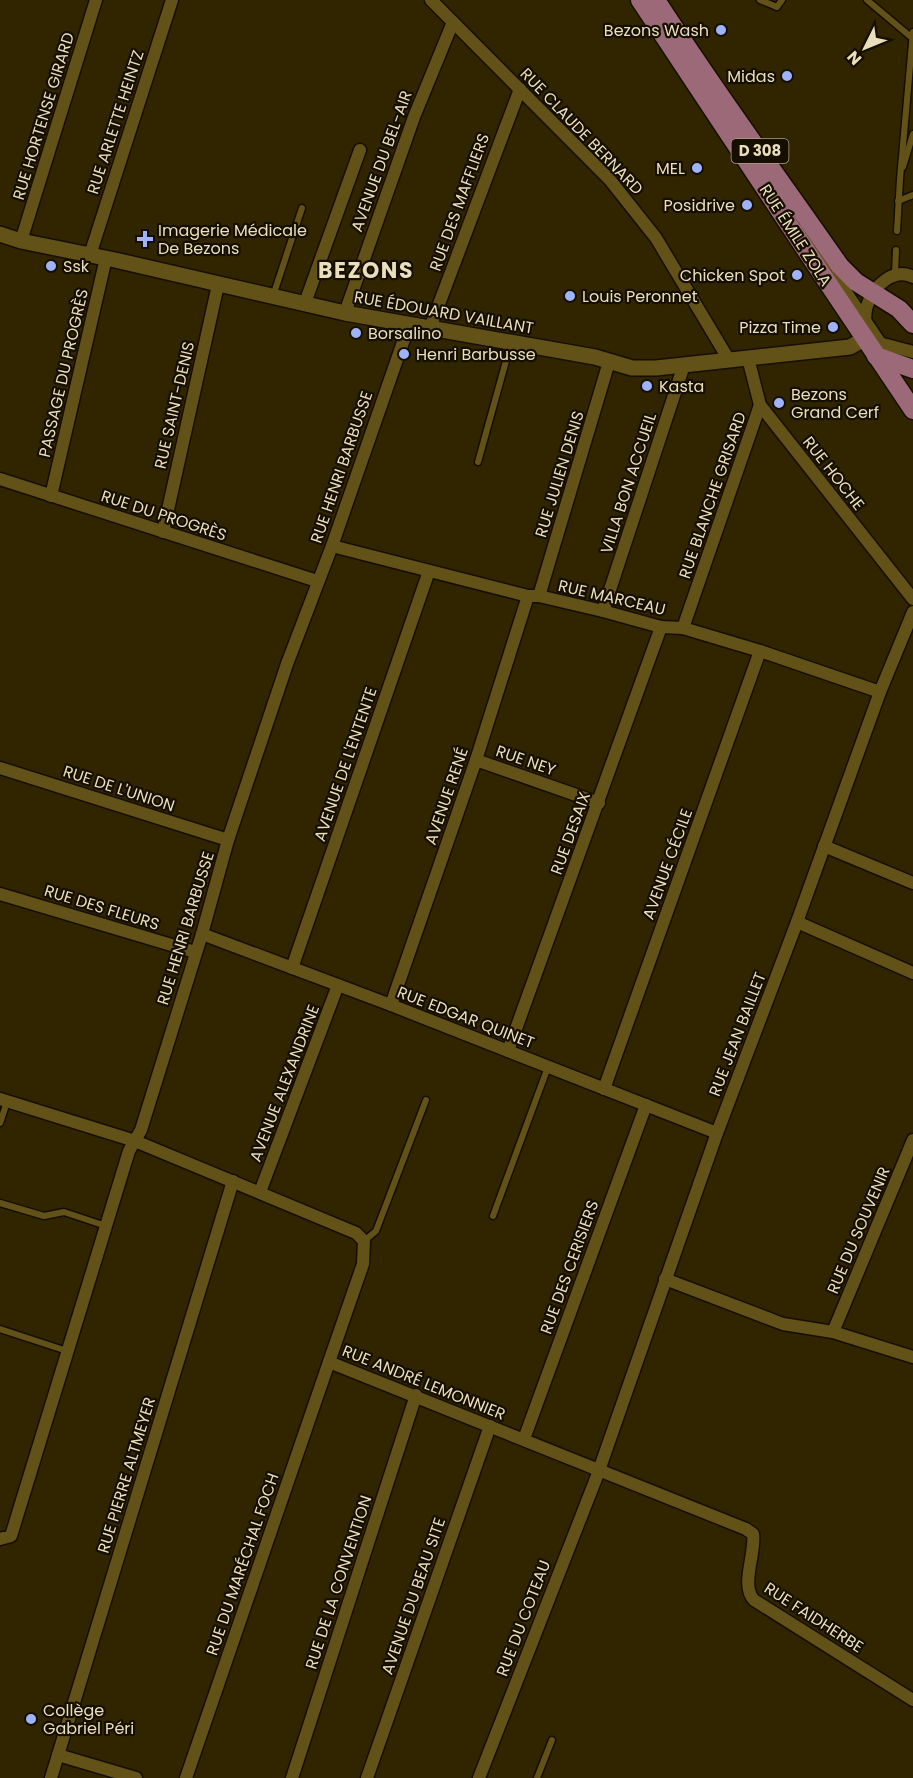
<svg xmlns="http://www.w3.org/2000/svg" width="913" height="1778" viewBox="0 0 913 1778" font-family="Poppins,sans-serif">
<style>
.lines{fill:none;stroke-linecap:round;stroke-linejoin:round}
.service-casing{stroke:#160f00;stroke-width:9}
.minor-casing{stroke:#160f00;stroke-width:15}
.tertiary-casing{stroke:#160f00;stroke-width:18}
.primary-casing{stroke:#160f00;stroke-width:21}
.service{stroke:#635218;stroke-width:6}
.minor{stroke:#635218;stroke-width:12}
.tertiary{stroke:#635218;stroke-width:15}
.primary{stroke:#9b6977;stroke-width:18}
.poi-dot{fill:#9fb3fd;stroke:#160f00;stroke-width:2}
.labels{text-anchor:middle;stroke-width:4.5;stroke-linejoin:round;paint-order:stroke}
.shield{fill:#160f00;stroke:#aaa083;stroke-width:1.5}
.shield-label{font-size:15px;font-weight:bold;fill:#eadebb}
.poi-label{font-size:16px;fill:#eadebb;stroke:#160f00;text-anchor:start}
.street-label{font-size:16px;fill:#eadebb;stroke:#160f00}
.district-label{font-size:22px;font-weight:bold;letter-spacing:1.5px;fill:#eadebb;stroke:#160f00}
</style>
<rect width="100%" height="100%" fill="#312500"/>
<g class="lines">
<!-- service casing -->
<g class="service-casing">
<g id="service">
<polyline points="760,0 777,7 782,0"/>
<polyline points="867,0 911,37"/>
<polyline points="903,167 913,134"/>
<polyline points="898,201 913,195"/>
<polyline points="897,231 900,179 913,32"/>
<polyline points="895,274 896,250"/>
<polyline points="273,296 302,208"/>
<polyline points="478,462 511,343"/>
<polyline points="0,1123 7,1102"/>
<polyline points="0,1203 44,1216 64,1212 106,1226"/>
<polyline points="493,1216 548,1067"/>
<polyline points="364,1241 376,1231 426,1100"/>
<polyline points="0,1329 67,1351"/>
<polyline points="537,1778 552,1740"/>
</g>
</g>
<!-- minor casing -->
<g class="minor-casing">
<g id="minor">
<polyline points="431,0 610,180 656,238 729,360"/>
<polyline points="804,230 893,362"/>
<polyline points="21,241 96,0"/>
<polyline points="90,255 172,0"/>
<polyline points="305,303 360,150"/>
<polyline points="345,313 414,117 453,22"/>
<path d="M865,323C865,316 865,310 868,303C874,286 894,267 913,277"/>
<polyline points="430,328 520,89"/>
<polyline points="879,343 913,352"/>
<polyline points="748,358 760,405 913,599"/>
<polyline points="0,479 317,581"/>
<polyline points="51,496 106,258"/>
<polyline points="163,532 218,285"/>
<polyline points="332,546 528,596 539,596 603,611 661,627 683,628 760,651 880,692"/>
<polyline points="539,596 609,362"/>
<polyline points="603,611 684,365"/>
<polyline points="683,628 760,405"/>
<polyline points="476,760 599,803"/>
<polyline points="0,768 228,840"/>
<polyline points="824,846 913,883"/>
<polyline points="0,894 195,952"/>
<polyline points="797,922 913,973"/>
<polyline points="202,934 391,1005 717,1133"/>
<polyline points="292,968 429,571"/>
<polyline points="391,1005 476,760 528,596"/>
<polyline points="508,1051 661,627"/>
<polyline points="604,1089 760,651"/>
<path d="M0,1099L135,1141L356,1233L364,1241L363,1264L329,1362L746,1529L753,1534C756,1554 740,1585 754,1600L913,1700"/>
<polyline points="260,1192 338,985"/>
<polyline points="665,1279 783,1324 833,1332 913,1357"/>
<polyline points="833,1332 913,1140"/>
<polyline points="524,1439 646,1105"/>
<polyline points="0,1539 11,1536 129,1151 141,1130 202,934 228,840 287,664 332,546 409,325"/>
<polyline points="58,1755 136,1778"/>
<polyline points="51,1778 233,1181"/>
<polyline points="186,1778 329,1362"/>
<polyline points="292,1778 416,1395"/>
<polyline points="367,1778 490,1426"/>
<polyline points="479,1778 597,1476 717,1133 797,922 880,692 913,612"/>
</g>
</g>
<!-- tertiary casing -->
<g class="tertiary-casing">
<polyline id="tertiary" points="0,234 21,241 115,260 345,313 595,357 632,368 656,368 850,347 864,339"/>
</g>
<!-- primary casing -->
<g class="primary-casing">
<g id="primary">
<path d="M640,0C731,137 821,274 913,410"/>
<path d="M656,0C714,90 778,177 840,266L856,282L899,309L913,324"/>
<polyline points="876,356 913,369"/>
</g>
</g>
<!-- service -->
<use href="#service" class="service"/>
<!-- minor -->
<use href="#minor" class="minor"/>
<!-- tertiary -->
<use href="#tertiary" class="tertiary"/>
<!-- primary -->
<use href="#primary" class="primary"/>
</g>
<!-- markers -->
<g class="poi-dot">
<circle cx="721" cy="30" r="6"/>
<circle cx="787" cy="76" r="6"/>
<circle cx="697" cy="168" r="6"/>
<circle cx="747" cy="205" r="6"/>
<path d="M142 230h6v6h6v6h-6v6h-6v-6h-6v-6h6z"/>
<circle cx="51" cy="266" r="6"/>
<circle cx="797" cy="275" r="6"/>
<circle cx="570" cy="296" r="6"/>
<circle cx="833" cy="327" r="6"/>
<circle cx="356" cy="333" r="6"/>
<circle cx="404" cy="354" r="6"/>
<circle cx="647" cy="386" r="6"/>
<circle cx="779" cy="403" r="6"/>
<circle cx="31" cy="1719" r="6"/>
</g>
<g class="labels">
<!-- shield labels -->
<rect class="shield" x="731.5" y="139" width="57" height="24" rx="4.5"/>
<g class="shield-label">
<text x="760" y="156">D 308</text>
</g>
<!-- poi labels -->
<g class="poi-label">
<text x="709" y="36" text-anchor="end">Bezons Wash</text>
<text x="775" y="82" text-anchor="end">Midas</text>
<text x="685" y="174" text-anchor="end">MEL</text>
<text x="735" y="211" text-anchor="end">Posidrive</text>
<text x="158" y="236">Imagerie Médicale<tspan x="158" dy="18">De Bezons</tspan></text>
<text x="63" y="272">Ssk</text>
<text x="785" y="281" text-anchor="end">Chicken Spot</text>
<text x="582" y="302">Louis Peronnet</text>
<text x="821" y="333" text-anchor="end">Pizza Time</text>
<text x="368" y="339">Borsalino</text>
<text x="416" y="360">Henri Barbusse</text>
<text x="659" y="392">Kasta</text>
<text x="791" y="400">Bezons<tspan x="791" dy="18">Grand Cerf</tspan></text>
<text x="43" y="1716">Collège<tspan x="43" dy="18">Gabriel Péri</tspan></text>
</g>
<!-- street labels -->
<g class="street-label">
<text transform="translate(43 116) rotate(-73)" y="6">RUE HORTENSE GIRARD</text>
<text transform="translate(115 122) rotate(-72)" y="6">RUE ARLETTE HEINTZ</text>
<text transform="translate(582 131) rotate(46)" y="6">RUE CLAUDE BERNARD</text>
<text transform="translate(381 161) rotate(-70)" y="6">AVENUE DU BEL-AIR</text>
<text transform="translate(459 202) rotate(-70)" y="6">RUE DES MAFFLIERS</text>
<text transform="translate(796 235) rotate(57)" y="6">RUE ÉMILE ZOLA</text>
<text transform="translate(444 312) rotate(10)" y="6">RUE ÉDOUARD VAILLANT</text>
<text transform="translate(63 373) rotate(-77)" y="6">PASSAGE DU PROGRÈS</text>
<text transform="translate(174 405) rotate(-77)" y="6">RUE SAINT-DENIS</text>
<text transform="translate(341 467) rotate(-71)" y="6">RUE HENRI BARBUSSE</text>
<text transform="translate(834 473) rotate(52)" y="6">RUE HOCHE</text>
<text transform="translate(559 474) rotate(-73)" y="6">RUE JULIEN DENIS</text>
<text transform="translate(628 483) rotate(-72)" y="6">VILLA BON ACCUEIL</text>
<text transform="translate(712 495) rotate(-71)" y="6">RUE BLANCHE GRISARD</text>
<text transform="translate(164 515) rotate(18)" y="6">RUE DU PROGRÈS</text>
<text transform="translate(612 597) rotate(13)" y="6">RUE MARCEAU</text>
<text transform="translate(526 760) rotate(19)" y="6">RUE NEY</text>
<text transform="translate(345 764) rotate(-71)" y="6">AVENUE DE L'ENTENTE</text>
<text transform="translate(119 788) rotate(18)" y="6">RUE DE L'UNION</text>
<text transform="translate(446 796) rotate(-71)" y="6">AVENUE RENÉ</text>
<text transform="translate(570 833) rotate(-70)" y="6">RUE DESAIX</text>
<text transform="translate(667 864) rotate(-70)" y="6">AVENUE CÉCILE</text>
<text transform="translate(102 907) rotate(17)" y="6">RUE DES FLEURS</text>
<text transform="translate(185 928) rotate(-73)" y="6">RUE HENRI BARBUSSE</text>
<text transform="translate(466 1017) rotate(21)" y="6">RUE EDGAR QUINET</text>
<text transform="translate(737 1034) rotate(-69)" y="6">RUE JEAN BAILLET</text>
<text transform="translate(284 1083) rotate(-69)" y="6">AVENUE ALEXANDRINE</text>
<text transform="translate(858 1230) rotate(-67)" y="6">RUE DU SOUVENIR</text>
<text transform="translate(569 1267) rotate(-70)" y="6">RUE DES CERISIERS</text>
<text transform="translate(424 1382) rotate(22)" y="6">RUE ANDRÉ LEMONNIER</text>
<text transform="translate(126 1475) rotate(-73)" y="6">RUE PIERRE ALTMEYER</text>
<text transform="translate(242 1564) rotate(-71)" y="6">RUE DU MARÉCHAL FOCH</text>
<text transform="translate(338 1582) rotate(-72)" y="6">RUE DE LA CONVENTION</text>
<text transform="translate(413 1596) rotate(-71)" y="6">AVENUE DU BEAU SITE</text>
<text transform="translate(814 1617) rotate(33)" y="6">RUE FAIDHERBE</text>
<text transform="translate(523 1618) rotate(-69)" y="6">RUE DU COTEAU</text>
</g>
<!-- district labels -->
<g class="district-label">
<text x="366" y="278">BEZONS</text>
</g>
</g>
<!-- north arrow -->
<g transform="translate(865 48) rotate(227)" stroke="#160f00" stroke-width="4.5" paint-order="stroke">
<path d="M0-4.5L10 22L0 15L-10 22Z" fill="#eadebb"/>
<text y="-9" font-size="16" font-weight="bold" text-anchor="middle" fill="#eadebb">N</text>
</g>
</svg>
